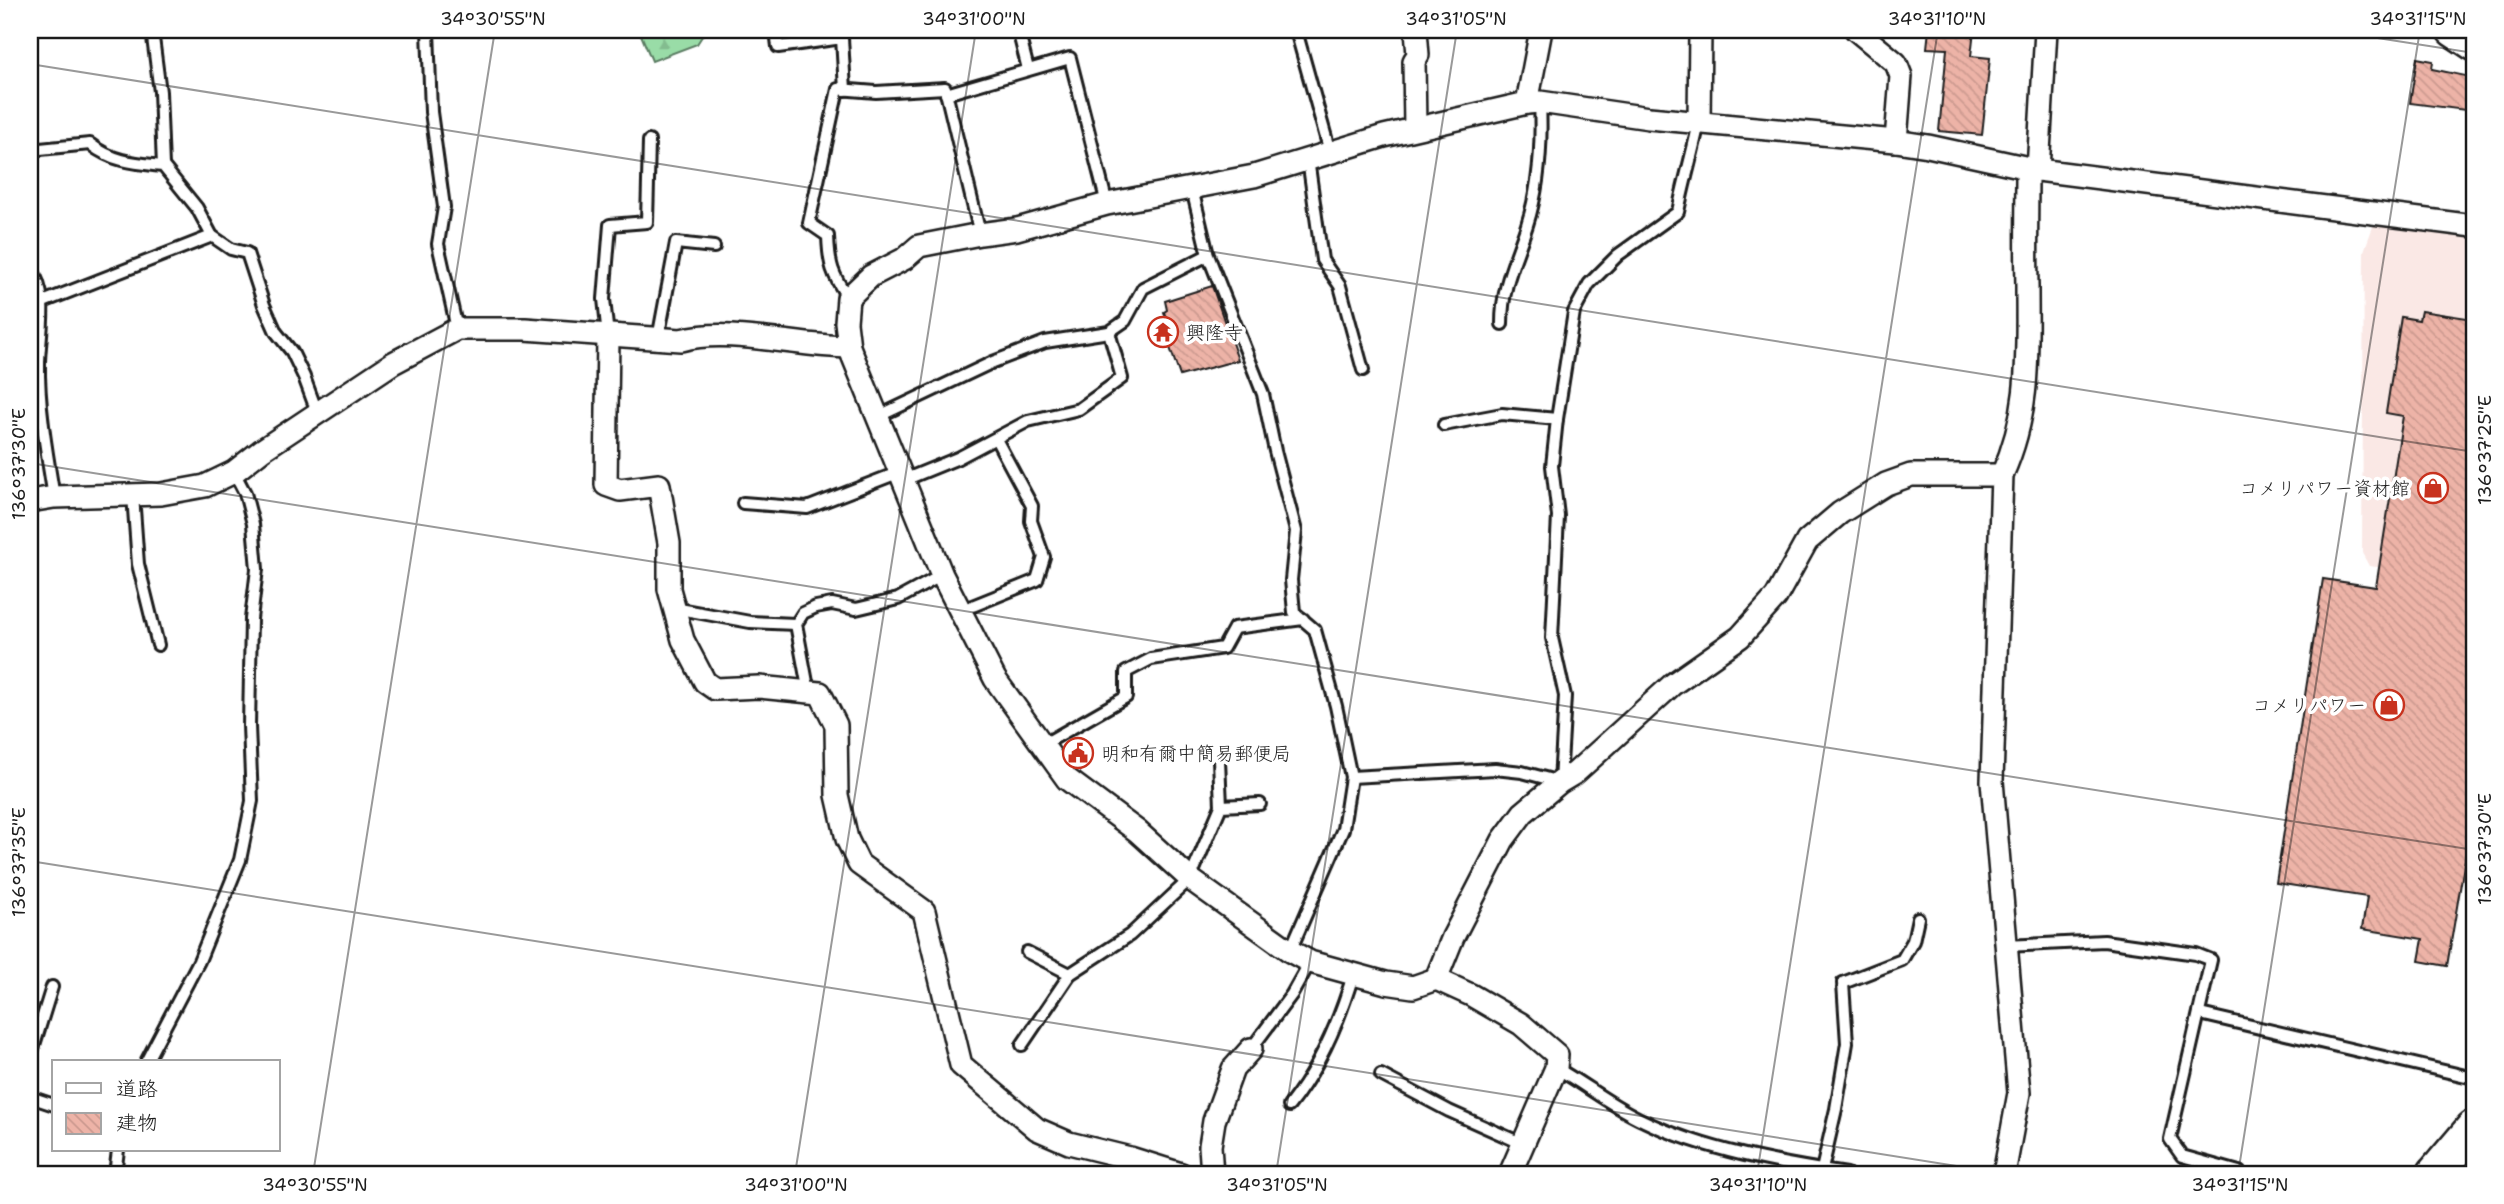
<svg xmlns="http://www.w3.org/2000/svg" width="2504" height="1204" viewBox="0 0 2504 1204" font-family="'Shantell Sans','Klee One',sans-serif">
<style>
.built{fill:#fae8e5}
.forest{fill:url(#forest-firs);stroke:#5a7c62;stroke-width:2}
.building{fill:url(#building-back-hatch);stroke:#1c1c1c;stroke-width:2}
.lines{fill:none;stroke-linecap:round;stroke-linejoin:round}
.service-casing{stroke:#1c1c1c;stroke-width:16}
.minor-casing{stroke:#1c1c1c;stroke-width:26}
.secondary-casing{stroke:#1c1c1c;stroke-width:37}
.primary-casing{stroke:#1c1c1c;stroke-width:40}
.service{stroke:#fff;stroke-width:10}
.minor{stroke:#fff;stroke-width:21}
.secondary{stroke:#fff;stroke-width:32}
.primary{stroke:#fff;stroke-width:35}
.ticks{fill:none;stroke:#1c1c1c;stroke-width:2;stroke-opacity:0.45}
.labels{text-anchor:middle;stroke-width:7;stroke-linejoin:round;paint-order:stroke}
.poi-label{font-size:19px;fill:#1c1c1c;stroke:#fff;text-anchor:start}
.neatline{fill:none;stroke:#1c1c1c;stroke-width:2.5}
.ticks-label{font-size:18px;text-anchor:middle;fill:#1c1c1c}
</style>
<defs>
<pattern id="forest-firs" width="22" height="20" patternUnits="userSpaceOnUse" patternTransform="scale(1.75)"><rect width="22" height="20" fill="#99dca7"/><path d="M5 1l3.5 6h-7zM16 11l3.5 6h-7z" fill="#83bc8f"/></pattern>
<pattern id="building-back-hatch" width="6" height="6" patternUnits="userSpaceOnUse" patternTransform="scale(1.75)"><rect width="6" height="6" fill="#edb3a7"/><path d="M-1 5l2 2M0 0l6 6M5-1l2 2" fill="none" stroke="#cb998f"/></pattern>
</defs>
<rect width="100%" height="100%" fill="#fff"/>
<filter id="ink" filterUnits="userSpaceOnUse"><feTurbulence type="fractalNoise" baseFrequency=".0143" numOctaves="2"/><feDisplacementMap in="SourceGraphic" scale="14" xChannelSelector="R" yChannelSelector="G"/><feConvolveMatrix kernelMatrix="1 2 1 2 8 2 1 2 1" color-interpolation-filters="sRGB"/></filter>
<g filter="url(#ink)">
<!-- built -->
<polygon class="built" points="2375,221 2474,233 2474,580 2369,566 2362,553 2364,251"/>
<!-- forest -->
<polygon class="forest" points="639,30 706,30 697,44 652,61"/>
<!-- building -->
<g class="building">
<polygon points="1929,30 1974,30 1971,56 1990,58 1982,135 1939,131 1947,49 1927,48"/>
<polygon points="2417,58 2433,61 2432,69 2470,77 2465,110 2410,103"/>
<polygon points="1212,286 1238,360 1180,376 1168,342 1173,341 1164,312 1167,310 1165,301"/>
<polygon points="2421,311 2474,319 2474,806 2447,966 2419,961 2423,939 2362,929 2367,897 2276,883 2323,579 2376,587 2403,416 2386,413 2401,317 2419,320"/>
</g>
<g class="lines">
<!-- service casing -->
<g class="service-casing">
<g id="service">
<polyline points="152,30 160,92 163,166"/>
<polyline points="428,30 431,112 444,207 438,244 457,329"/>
<polyline points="776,30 778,47 842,38 845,90"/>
<polyline points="1018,30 1028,69"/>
<polyline points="1300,30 1297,34 1330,152"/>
<polyline points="946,94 1070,58 1107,204"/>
<path d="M30,150L90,144C113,162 134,163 163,166L197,208L212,236"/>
<polyline points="1308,159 1322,260 1340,286 1363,370"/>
<polyline points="1192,189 1208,255 1263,394 1275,451 1296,531 1291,580 1294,612 1315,630 1336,706 1351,777 1343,829 1290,951"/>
<path d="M30,267C50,296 40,329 39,362C38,404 47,455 54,497"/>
<path d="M848,298C832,274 829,265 828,236L809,223L838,89L876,92L945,88L980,234"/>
<polyline points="43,302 212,236 231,249 247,253 264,305 276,332 292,352 304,377 317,412"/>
<path d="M1502,324C1502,284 1515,262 1527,225C1540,185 1542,144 1540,102"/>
<polyline points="608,336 604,299 610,225 647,222 649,141"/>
<polyline points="658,339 676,243 714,247"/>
<polyline points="877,417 993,362 1045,342 1109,332 1125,321 1143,288 1208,255"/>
<polyline points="1444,425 1502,414 1557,419"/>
<polyline points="904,480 958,458 1028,421 1079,409 1122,378 1109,332"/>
<polyline points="133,495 138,564 158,645"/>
<polyline points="743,503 807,508 900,472"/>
<polyline points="674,608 750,622 796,624"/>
<polyline points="960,611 1037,580 1044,557 1031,521 1032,506 996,439"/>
<polyline points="809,693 796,624 803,613 816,607 832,604 856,609 898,599 942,575"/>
<polyline points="1044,744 1126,697 1126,672 1151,659 1223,648 1234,628 1303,619"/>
<polyline points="1219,760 1221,806"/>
<path d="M1351,777L1495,769L1522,772L1560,782L1565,696L1552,638L1558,516L1552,466L1557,419L1574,312L1589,284L1618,255L1678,212C1684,181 1693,152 1699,122"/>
<polyline points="2006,946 2104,941 2196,954 2211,960 2170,1139 2182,1156 2239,1172 2239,1174"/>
<polyline points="1027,952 1070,974"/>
<polyline points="2200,1014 2474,1078"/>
<polyline points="1022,1045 1070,974 1130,935 1190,879 1221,806 1260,804"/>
<polyline points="1251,1049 1292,994 1310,962"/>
<polyline points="30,1058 52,987"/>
<polyline points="146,1062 199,961 240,860 252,801 249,726 251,619 257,569 253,524 245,493 234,472"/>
<path d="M1556,1068C1586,1085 1613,1107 1644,1121C1704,1150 1781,1164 1847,1174"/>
<polyline points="1381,1075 1449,1111 1523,1144"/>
<polyline points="30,1097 54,1105"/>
<path d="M1289,1106C1319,1068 1339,1022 1353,975"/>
<polyline points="115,1174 118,1150"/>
<polyline points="1821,1174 1836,1109 1847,1043 1843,983 1902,960 1913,941 1918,918"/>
</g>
</g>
<!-- minor casing -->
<g class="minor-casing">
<g id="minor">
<polyline points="1856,30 1896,63 1901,76 1896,141"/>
<polyline points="1527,103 1541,30"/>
<polyline points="1699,122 1700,30"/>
<polyline points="1415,128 1414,61 1418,55 1416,30"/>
<polyline points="2038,170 2046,30"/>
<polyline points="608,336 606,485 620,490 659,485 669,543 669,589 683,640 705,682 715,689 759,687 820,693 836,725 837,795 847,839 859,864 924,911 961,1065 1037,1129 1069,1143 1130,1158 1181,1174"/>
<path d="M30,501L54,497L161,494L205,486L234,472L262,450L393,363L457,329H525L681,340C729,327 797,347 849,347"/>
<polyline points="1436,979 1453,937 1503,840 1523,813 1560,782 1575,773 1673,684 1740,637 1776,597 1807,541 1840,513 1886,484 1911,475 2002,475"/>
<polyline points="1212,1174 1210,1146 1214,1121 1233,1069 1251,1049"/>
<polyline points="1510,1174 1556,1068 1557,1055 1521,1024 1471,995 1436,979 1413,987 1386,983 1310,962 1290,951 1190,879 1137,831 1067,779 995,679 942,575 849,347 846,322 848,298 871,276 904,259 919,246 980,234 1017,229 1107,204 1254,176 1384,136 1527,103 1540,102 1649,118 1896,141 1928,146 2038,170 2474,226"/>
<path d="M2004,1174L2019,1093L1992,781L2002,475C2031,411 2027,354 2027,286C2026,247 2027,208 2027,168"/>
</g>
</g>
<!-- secondary casing -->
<g class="secondary-casing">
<polyline id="secondary" points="2453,30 2474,44"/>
</g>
<!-- primary casing -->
<g class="primary-casing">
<polyline id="primary" points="2435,1174 2474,1128"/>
</g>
<!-- service -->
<use href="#service" class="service"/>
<!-- minor -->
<use href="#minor" class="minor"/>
<!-- secondary -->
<use href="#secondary" class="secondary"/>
<!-- primary -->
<use href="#primary" class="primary"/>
</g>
</g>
<!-- ticks -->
<path class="ticks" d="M2326,30L2474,53M30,64L2474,452M30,463L2474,850M30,861L2007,1174M313,1174L495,30M795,1174L976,30M1276,1174L1457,30M1757,1174L1938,30M2238,1174L2420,30"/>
<!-- icons -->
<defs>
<g id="temple-ring" transform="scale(1.575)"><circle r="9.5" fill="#fff" stroke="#c8321e" stroke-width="1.5"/><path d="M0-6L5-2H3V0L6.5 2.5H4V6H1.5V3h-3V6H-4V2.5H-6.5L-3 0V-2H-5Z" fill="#c8321e"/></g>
<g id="shop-ring" transform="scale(1.575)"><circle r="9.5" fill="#fff" stroke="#c8321e" stroke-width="1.5"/><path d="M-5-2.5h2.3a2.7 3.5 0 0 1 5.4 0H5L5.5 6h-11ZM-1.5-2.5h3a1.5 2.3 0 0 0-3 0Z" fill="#c8321e"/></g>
<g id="civic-ring" transform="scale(1.575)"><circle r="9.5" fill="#fff" stroke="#c8321e" stroke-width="1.5"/><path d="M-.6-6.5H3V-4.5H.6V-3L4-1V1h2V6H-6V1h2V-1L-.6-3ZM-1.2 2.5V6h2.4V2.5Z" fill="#c8321e"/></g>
</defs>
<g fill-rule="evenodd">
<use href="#temple-ring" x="1163" y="332"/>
<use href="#shop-ring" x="2433" y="488"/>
<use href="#shop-ring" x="2389" y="705"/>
<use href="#civic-ring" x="1078" y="753"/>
</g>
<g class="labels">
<!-- poi labels -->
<g class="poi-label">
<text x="1186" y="339">興隆寺</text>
<text x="2410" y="495" text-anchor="end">コメリパワー資材館</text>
<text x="2366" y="712" text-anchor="end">コメリパワー</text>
<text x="1101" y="760">明和有爾中簡易郵便局</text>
</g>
</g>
<!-- margin -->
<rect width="2504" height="1204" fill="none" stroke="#fff" stroke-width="77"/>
<!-- legend -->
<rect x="52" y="1060" width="228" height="91" fill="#ffffff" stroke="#a4a4a4" stroke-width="2"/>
<rect x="66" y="1083" width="35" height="10" fill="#ffffff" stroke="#a4a4a4" stroke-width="2"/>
<text x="116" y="1096" font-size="21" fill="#1c1c1c">道路</text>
<rect x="66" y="1113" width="35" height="21" fill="url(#building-back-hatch)" stroke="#a4a4a4" stroke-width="2"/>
<text x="116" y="1130" font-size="21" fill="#1c1c1c">建物</text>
<rect x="38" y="38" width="2428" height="1128" class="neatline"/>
<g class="ticks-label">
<text x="493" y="25">34°30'55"N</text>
<text x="974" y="25">34°31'00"N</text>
<text x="1456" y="25">34°31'05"N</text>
<text x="1937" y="25">34°31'10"N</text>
<text x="2418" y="25">34°31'15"N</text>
<text transform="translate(2485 450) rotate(-90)" y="6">136°37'25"E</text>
<text transform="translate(19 464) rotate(-90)" y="6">136°37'30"E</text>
<text transform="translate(2485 849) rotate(-90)" y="6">136°37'30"E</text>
<text transform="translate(19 862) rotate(-90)" y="6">136°37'35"E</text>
<text x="315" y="1191">34°30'55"N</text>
<text x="796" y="1191">34°31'00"N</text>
<text x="1277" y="1191">34°31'05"N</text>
<text x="1758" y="1191">34°31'10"N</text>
<text x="2240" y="1191">34°31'15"N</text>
</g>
</svg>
